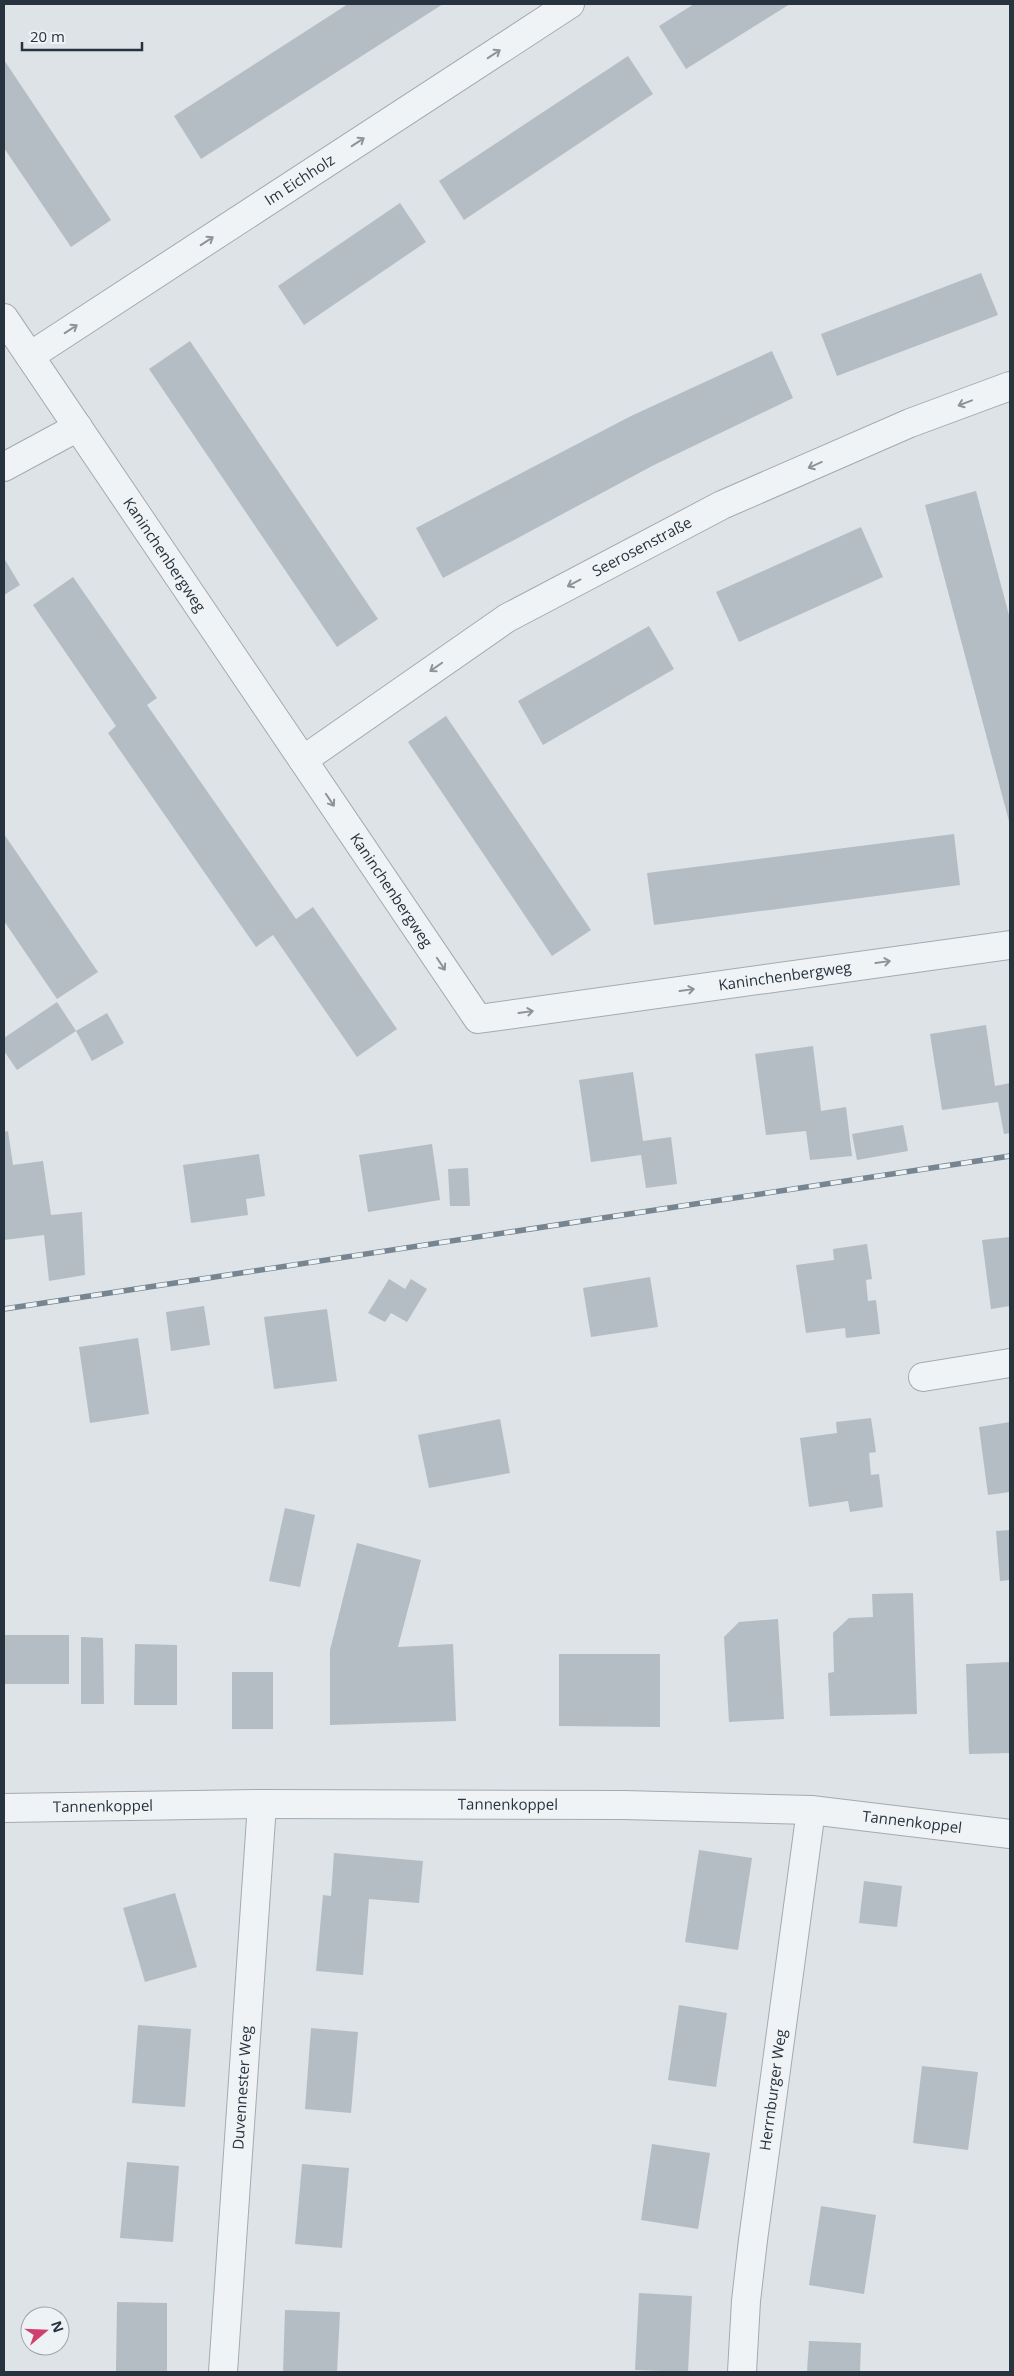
<svg xmlns="http://www.w3.org/2000/svg" width="1014" height="2376" viewBox="0 0 1014 2376" font-family="'Open Sans',sans-serif">
<style>
.building{fill:#b5bdc4}
.lines{fill:none;stroke-linecap:round;stroke-linejoin:round}
.street-casing{stroke:#a3abb1;stroke-width:30}
.street{stroke:#f0f3f6;stroke-width:28}
.rail-casing{stroke:#778591;stroke-width:5.5}
.rail{stroke:#edf2f5;stroke-width:4;stroke-dasharray:11;stroke-linecap:butt}
.oneway{stroke:#8c939a}
.labels{text-anchor:middle;stroke-width:4;stroke-linejoin:round;paint-order:stroke}
.street-label{font-size:15px;fill:#27333e;stroke:#edf2f5}
</style>
<rect width="100%" height="100%" fill="#dde3e7"/>
<!-- building -->
<g class="building">
<polygon points="348,4 443,4 201,159 174,116"/>
<polygon points="694,4 790,4 686,69 659,26"/>
<polygon points="628,56 653,94 464,220 439,181"/>
<polygon points="4,60 111,220 71,247 4,148"/>
<polygon points="400,203 426,242 304,325 278,286"/>
<polygon points="981,273 998,315 837,376 821,334"/>
<polygon points="190,341 378,619 337,647 149,369"/>
<polygon points="772,351 793,398 654,465 443,578 416,528 631,416"/>
<polygon points="976,491 1010,619 1010,825 925,505"/>
<polygon points="861,527 883,577 739,642 716,592"/>
<polygon points="4,558 20,585 4,595"/>
<polygon points="73,577 157,698 147,705 296,919 313,907 397,1029 357,1057 273,935 256,947 108,733 116,726 33,605"/>
<polygon points="649,626 674,669 543,745 518,701"/>
<polygon points="446,716 591,930 552,956 408,742"/>
<polygon points="4,834 98,972 57,999 4,921"/>
<polygon points="954,834 960,885 654,925 647,873"/>
<polygon points="57,1002 76,1031 17,1070 4,1051 4,1038"/>
<polygon points="107,1013 124,1043 92,1061 76,1031"/>
<polygon points="986,1025 995,1086 1010,1083 1010,1133 1004,1134 998,1102 942,1110 930,1034"/>
<polygon points="813,1046 821,1111 846,1107 852,1156 810,1160 806,1131 766,1135 755,1054"/>
<polygon points="633,1072 643,1141 671,1137 677,1184 646,1188 641,1155 591,1162 579,1080"/>
<polygon points="903,1125 908,1151 857,1160 852,1134"/>
<polygon points="8,1131 13,1165 43,1161 51,1215 82,1212 85,1275 49,1281 44,1235 4,1240 4,1132"/>
<polygon points="432,1144 440,1200 368,1212 359,1155"/>
<polygon points="259,1154 265,1196 246,1199 248,1215 191,1223 183,1165"/>
<polygon points="468,1168 470,1206 450,1206 448,1169"/>
<polygon points="1010,1237 1010,1306 991,1309 982,1240"/>
<polygon points="867,1244 872,1279 866,1280 868,1301 876,1300 880,1334 846,1338 845,1328 806,1333 796,1265 834,1260 833,1249"/>
<polygon points="650,1277 658,1327 591,1337 583,1288"/>
<polygon points="389,1279 405,1289 411,1279 427,1289 407,1322 391,1313 385,1322 368,1313"/>
<polygon points="204,1306 210,1345 171,1351 166,1312"/>
<polygon points="327,1309 337,1381 274,1389 264,1317"/>
<polygon points="138,1338 149,1414 90,1423 79,1347"/>
<polygon points="871,1418 876,1452 869,1453 871,1475 879,1474 883,1507 850,1512 848,1501 809,1507 800,1438 837,1433 836,1422"/>
<polygon points="500,1419 510,1473 429,1488 418,1435"/>
<polygon points="1010,1422 1010,1492 988,1495 979,1427"/>
<polygon points="285,1508 315,1515 300,1587 269,1581"/>
<polygon points="1010,1530 1010,1580 1000,1581 996,1531"/>
<polygon points="357,1543 421,1560 398,1647 453,1644 456,1721 330,1725 330,1650"/>
<polygon points="913,1593 917,1714 830,1716 828,1673 834,1672 833,1633 849,1618 873,1617 872,1594"/>
<polygon points="778,1619 784,1719 729,1722 724,1637 739,1622"/>
<rect x="4" y="1635" width="65" height="49"/>
<polygon points="81,1637 103,1638 104,1704 81,1704"/>
<polygon points="135,1644 177,1645 177,1705 134,1705"/>
<polygon points="559,1654 660,1654 660,1727 559,1726"/>
<polygon points="1010,1662 1010,1753 969,1754 966,1664"/>
<rect x="232" y="1672" width="41" height="57"/>
<polygon points="699,1850 752,1858 738,1950 685,1942"/>
<polygon points="334,1853 423,1861 419,1903 369,1899 363,1975 316,1971 323,1895 331,1896"/>
<polygon points="864,1881 902,1886 897,1927 859,1923"/>
<polygon points="175,1893 197,1967 145,1982 123,1908"/>
<polygon points="679,2005 727,2013 716,2087 668,2080"/>
<polygon points="138,2025 191,2029 185,2107 132,2103"/>
<polygon points="311,2028 358,2032 351,2113 305,2109"/>
<polygon points="922,2066 978,2072 968,2150 913,2143"/>
<polygon points="652,2144 710,2153 698,2229 641,2220"/>
<polygon points="127,2162 179,2166 173,2242 120,2238"/>
<polygon points="302,2164 349,2168 342,2248 295,2244"/>
<polygon points="821,2206 876,2215 864,2294 809,2285"/>
<polygon points="639,2293 692,2296 688,2372 635,2370"/>
<polygon points="117,2302 167,2303 167,2372 116,2372"/>
<polygon points="285,2310 340,2312 337,2372 283,2372"/>
<polygon points="809,2341 861,2343 860,2372 807,2372"/>
</g>
<g class="lines">
<!-- street casing -->
<g class="street-casing">
<g id="street">
<path id="s1" d="M4,318L478,1019L1010,945"/>
<path id="s2" d="M30,356L570,4"/>
<polyline points="4,467 78,427"/>
<path id="s3" d="M303,760L507,618L722,505L910,423L1010,386"/>
<polyline points="923,1377 1010,1363"/>
<path id="s4" d="M4,1808L262,1804L624,1805L811,1810L1010,1834"/>
<path id="s5" d="M223,2372L262,1804"/>
<path id="s6" d="M742,2372L746,2301L753,2240L811,1810"/>
</g>
</g>
<!-- street -->
<use href="#street" class="street"/>
<!-- rail casing -->
<g class="rail-casing">
<polyline id="rail" points="4,1309 1010,1156"/>
</g>
<!-- rail -->
<use href="#rail" class="rail"/>
</g>
<!-- one-way arrows -->
<defs><path id="oneway-shaft" d="M-6 0H5M1.5-3L5.5 0L1.5 3" fill="none" stroke-width="1.6" stroke-linecap="round" stroke-linejoin="round" transform="scale(1.25)"/></defs>
<g class="oneway">
<use href="#oneway-shaft" transform="translate(494 54) rotate(-33)"/>
<use href="#oneway-shaft" transform="translate(358 142) rotate(-33)"/>
<use href="#oneway-shaft" transform="translate(207 241) rotate(-33)"/>
<use href="#oneway-shaft" transform="translate(71 329) rotate(-33)"/>
<use href="#oneway-shaft" transform="translate(965 403) rotate(159)"/>
<use href="#oneway-shaft" transform="translate(815 465) rotate(156)"/>
<use href="#oneway-shaft" transform="translate(574 583) rotate(152)"/>
<use href="#oneway-shaft" transform="translate(436 667) rotate(145)"/>
<use href="#oneway-shaft" transform="translate(330 800) rotate(56)"/>
<use href="#oneway-shaft" transform="translate(883 962) rotate(-8)"/>
<use href="#oneway-shaft" transform="translate(441 964) rotate(56)"/>
<use href="#oneway-shaft" transform="translate(687 990) rotate(-8)"/>
<use href="#oneway-shaft" transform="translate(526 1012) rotate(-8)"/>
</g>
<g class="labels">
<!-- street labels -->
<g class="street-label">
<text dy="5" stroke="none"><textPath href="#s2" startOffset="322">Im Eichholz</textPath></text>
<text dy="5" stroke="none"><textPath href="#s3" startOffset="401">Seerosenstraße</textPath></text>
<text dy="5" stroke="none"><textPath href="#s1" startOffset="286">Kaninchenbergweg</textPath></text>
<text dy="5" stroke="none"><textPath href="#s1" startOffset="691">Kaninchenbergweg</textPath></text>
<text dy="5" stroke="none"><textPath href="#s1" startOffset="1156">Kaninchenbergweg</textPath></text>
<text dy="5" stroke="none"><textPath href="#s4" startOffset="504">Tannenkoppel</textPath></text>
<text dy="5" stroke="none"><textPath href="#s4" startOffset="99">Tannenkoppel</textPath></text>
<text dy="5" stroke="none"><textPath href="#s4" startOffset="909">Tannenkoppel</textPath></text>
<text dy="5" stroke="none"><textPath href="#s5" startOffset="285">Duvennester Weg</textPath></text>
<text dy="5" stroke="none"><textPath href="#s6" startOffset="284">Herrnburger Weg</textPath></text>
</g>
</g>
<!-- border -->
<rect width="1014" height="2376" fill="none" stroke="#27333e" stroke-width="10"/>
<!-- north arrow -->
<g transform="translate(45 2331) rotate(71)"><circle r="24" fill="#edf2f5" stroke="#9ea6ac"/>
<path d="M0-4L9 19L0 12L-9 19Z" fill="#cf406c"/>
<text y="-8" font-size="14" font-weight="bold" text-anchor="middle" fill="#27333e">N</text>
</g>
<!-- scale -->
<path d="M22 42v8h120v-8" fill="none" stroke="#27333e" stroke-width="2.5"/>
<text x="30" y="42" font-size="15" fill="#27333e" stroke="#edf2f5" stroke-width="4" paint-order="stroke">20 m</text>
</svg>
